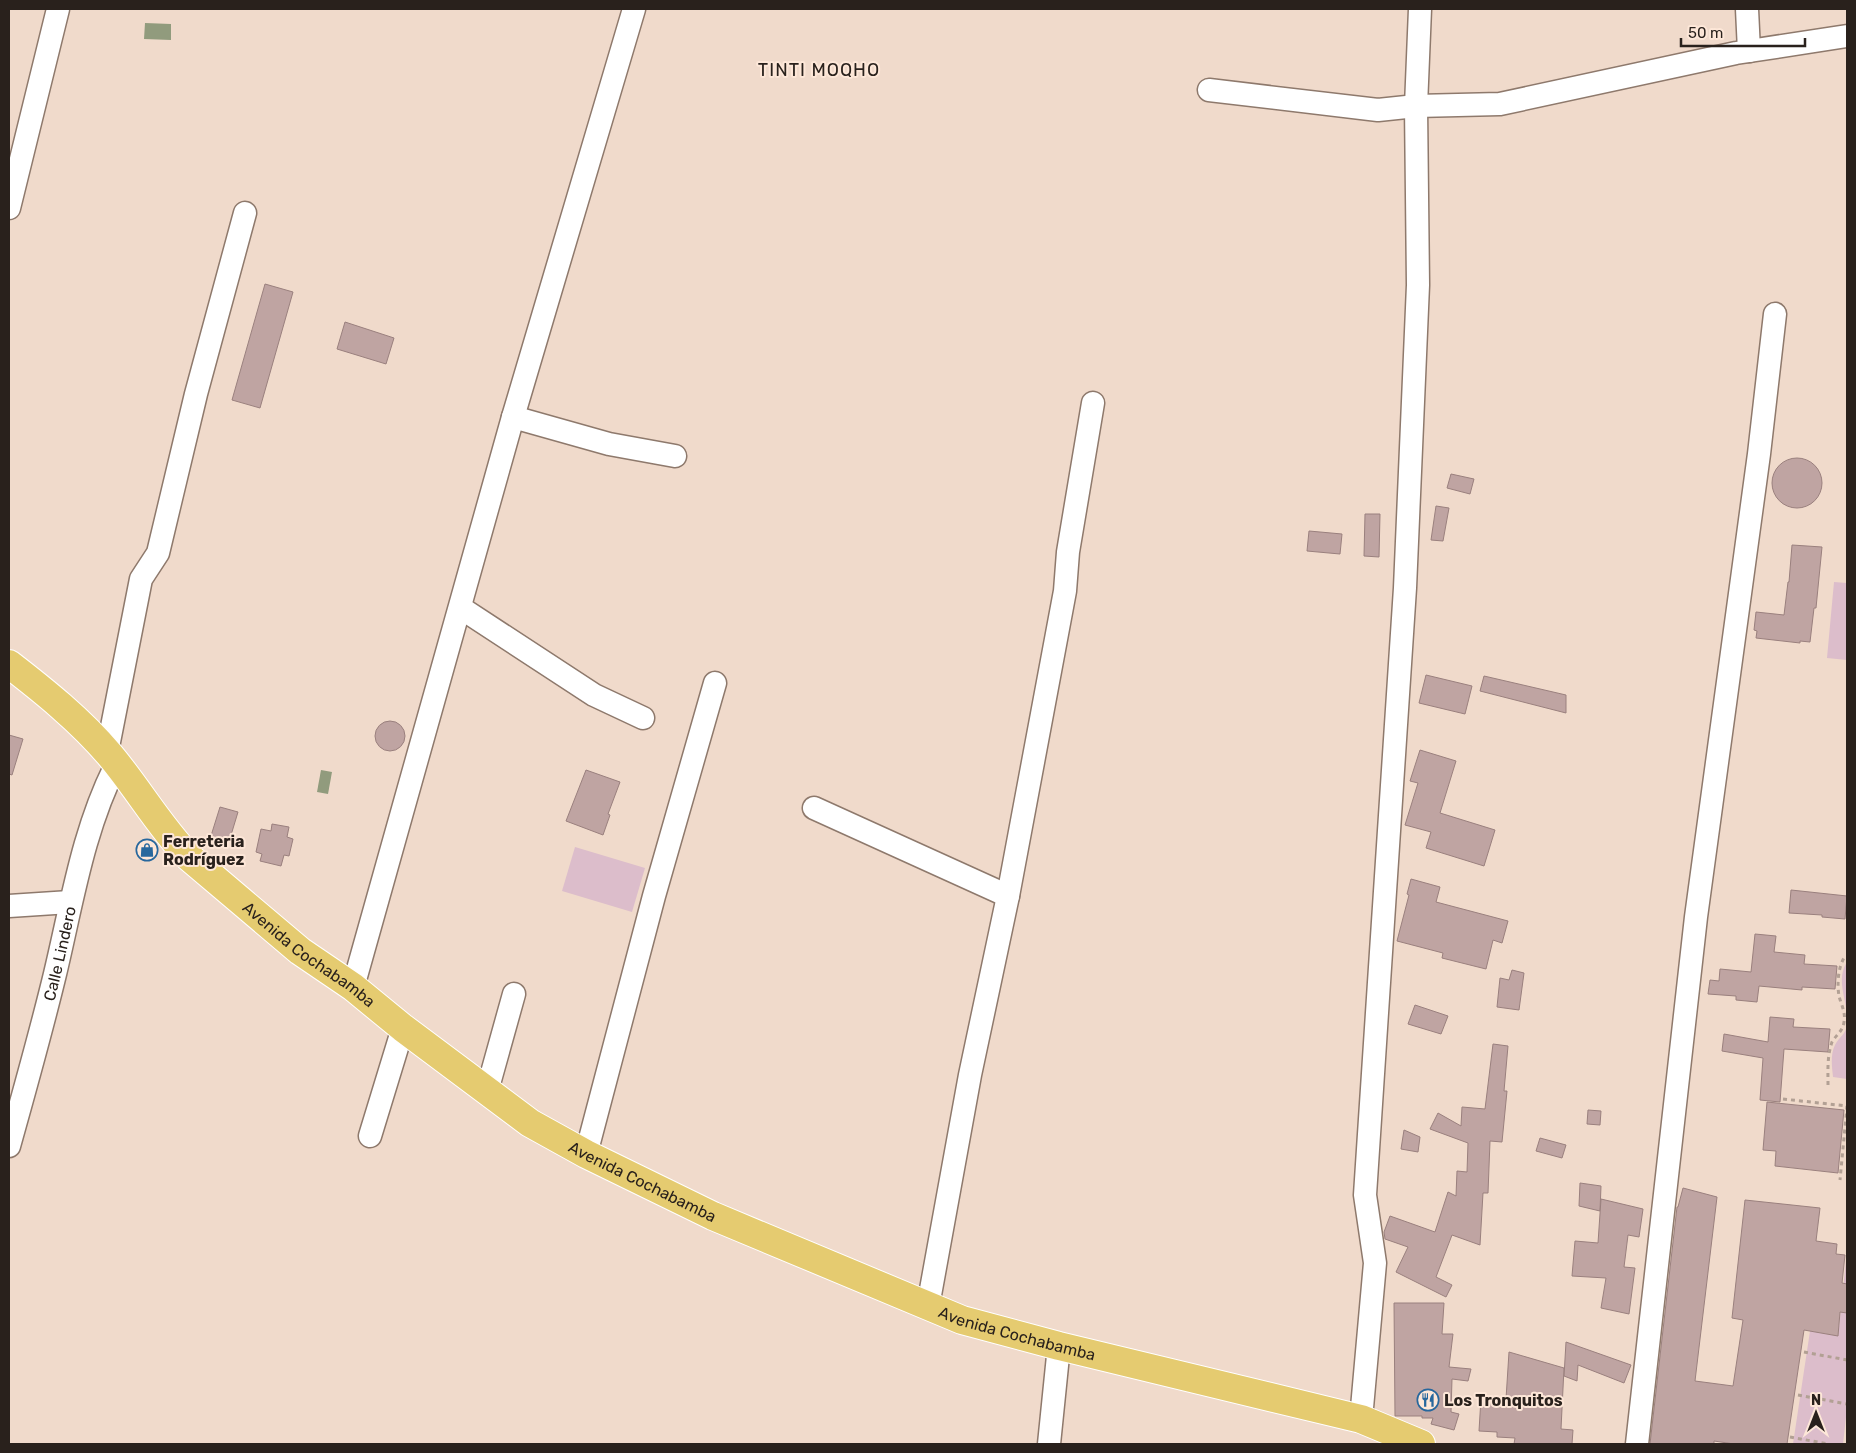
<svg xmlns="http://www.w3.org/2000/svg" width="1856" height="1453" viewBox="0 0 1856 1453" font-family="Rubik,sans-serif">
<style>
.green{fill:#dcbdcb}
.water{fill:#919b7d}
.building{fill:#bfa4a2;stroke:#9a807e}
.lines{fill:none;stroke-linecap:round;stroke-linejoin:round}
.minor-casing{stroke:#8e796c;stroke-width:25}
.major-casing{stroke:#fff;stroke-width:30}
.path{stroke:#b2a094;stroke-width:3;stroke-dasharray:4 4;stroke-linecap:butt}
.minor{stroke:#fff;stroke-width:22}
.major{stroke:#e5cb70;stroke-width:28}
.labels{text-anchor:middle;stroke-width:4;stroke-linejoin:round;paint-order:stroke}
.poi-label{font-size:16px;font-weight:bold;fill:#29211c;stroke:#fde7d8;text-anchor:start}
.street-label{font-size:16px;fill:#29211c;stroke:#fde7d8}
.neighbourhood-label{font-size:18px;letter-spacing:1px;fill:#29211c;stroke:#fde7d8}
</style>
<rect width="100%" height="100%" fill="#f0dacb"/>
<!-- green -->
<g class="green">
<polygon points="1834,582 1847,583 1847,660 1827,658"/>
<polygon points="575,847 645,868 632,912 562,891"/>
<path d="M1847,962V1015C1846,998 1836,979 1847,962Z"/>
<path d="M1847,1025V1079L1833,1077C1832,1067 1830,1055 1835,1045C1839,1037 1846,1034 1847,1025Z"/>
<polygon points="1847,1252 1847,1408 1843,1444 1793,1444 1810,1331 1838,1336"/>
</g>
<!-- water -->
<g class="water">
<polygon points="145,23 171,24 171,40 144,39"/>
<polygon points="321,770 332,772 328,794 317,792"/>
</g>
<!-- building -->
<g class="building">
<polygon points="265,284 293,292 260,408 232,400"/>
<polygon points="345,322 394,338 386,364 337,349"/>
<circle cx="1797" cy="483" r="25"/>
<polygon points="1451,474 1474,479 1470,494 1447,488"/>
<polygon points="1436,506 1449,508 1443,541 1431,540"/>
<polygon points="1365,514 1380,514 1379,557 1364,556"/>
<polygon points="1309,531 1342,534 1340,554 1307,551"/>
<polygon points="1792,545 1822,547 1816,608 1814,608 1810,642 1800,641 1800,643 1756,638 1757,631 1754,630 1756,612 1784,615 1788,582 1789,582"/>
<polygon points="1426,675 1472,686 1465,714 1419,703"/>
<polygon points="1484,676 1566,695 1566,713 1480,691"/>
<circle cx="390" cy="736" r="15"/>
<polygon points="9,735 23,739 12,775 9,774"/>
<polygon points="1420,750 1456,761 1440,813 1495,830 1484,866 1426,848 1431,832 1405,825 1418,783 1410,781"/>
<polygon points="586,770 620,782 608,814 610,815 603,835 566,821"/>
<polygon points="220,807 238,812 228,845 210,839"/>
<polygon points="272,824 289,827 287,837 293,839 289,856 284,855 281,866 260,861 262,854 256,852 261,829 271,831"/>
<polygon points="1411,879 1440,887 1436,902 1508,921 1502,943 1493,940 1486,969 1442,958 1443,953 1397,941 1409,895 1407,894"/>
<polygon points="1791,890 1847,896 1845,919 1822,917 1822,915 1789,913"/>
<polygon points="1755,934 1776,936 1774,952 1805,955 1804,964 1837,966 1835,989 1802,987 1802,990 1759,986 1757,1002 1736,1000 1736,996 1708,994 1710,980 1719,981 1720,969 1751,972"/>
<polygon points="1512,970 1524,973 1519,1010 1497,1007 1500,978 1509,980"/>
<polygon points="1415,1005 1448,1016 1441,1034 1408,1024"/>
<polygon points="1770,1017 1794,1019 1793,1027 1830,1029 1828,1052 1784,1049 1780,1102 1760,1100 1763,1058 1722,1051 1724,1034 1768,1042"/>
<polygon points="1493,1044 1508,1046 1504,1091 1507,1091 1502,1142 1490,1141 1488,1193 1483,1193 1480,1245 1452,1235 1436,1277 1452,1285 1446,1297 1396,1272 1408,1247 1385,1239 1384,1232 1390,1216 1435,1232 1448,1192 1456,1196 1457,1171 1467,1172 1468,1143 1430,1129 1438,1113 1461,1126 1462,1107 1485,1109"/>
<polygon points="1767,1102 1844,1110 1838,1173 1775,1166 1776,1151 1763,1150"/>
<polygon points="1588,1110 1601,1111 1600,1125 1587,1124"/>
<polygon points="1404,1130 1420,1137 1418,1152 1401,1149"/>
<polygon points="1540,1138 1566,1145 1562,1158 1536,1151"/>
<polygon points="1580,1183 1601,1186 1600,1211 1579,1206"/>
<polygon points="1683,1188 1717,1197 1695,1381 1733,1386 1743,1320 1732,1318 1745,1200 1820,1208 1816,1241 1837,1244 1836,1254 1845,1255 1842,1283 1847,1284 1847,1313 1840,1312 1838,1336 1804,1330 1787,1444 1734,1444 1714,1441 1714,1444 1650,1444 1677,1207 1678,1207"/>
<polygon points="1601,1199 1643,1209 1639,1237 1628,1235 1624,1267 1635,1268 1629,1314 1601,1308 1606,1278 1572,1276 1575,1241 1598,1243"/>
<polygon points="1394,1303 1444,1303 1442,1334 1453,1334 1449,1367 1471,1369 1468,1381 1452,1379 1451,1412 1459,1414 1454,1430 1431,1424 1433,1418 1422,1418 1422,1416 1395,1416"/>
<polygon points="1566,1342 1631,1365 1624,1383 1578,1365 1577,1381 1564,1376"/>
<polygon points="1509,1352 1564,1368 1561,1429 1573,1430 1572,1444 1514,1444 1515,1438 1497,1437 1497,1432 1479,1431 1481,1398 1506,1399"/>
</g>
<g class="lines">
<!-- minor casing -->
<g class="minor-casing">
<g id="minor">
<polyline points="1747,9 1749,51"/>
<polyline points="1209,90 1378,110 1416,106 1500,104 1736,53 1847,36"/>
<polyline points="9,208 58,9"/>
<polyline points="513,417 609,444 675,456"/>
<polyline points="461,608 594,695 643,718"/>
<polyline points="107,752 141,579 158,553 196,394 245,213"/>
<polyline points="814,808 1008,896"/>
<polyline points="9,906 70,902"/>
<polyline points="353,987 513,417 634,9"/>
<polyline points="487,1091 514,994"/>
<polyline points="370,1136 403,1028"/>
<path id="s1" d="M9,1146C25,1089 41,1032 55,974C72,903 83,829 117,763"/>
<polyline points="586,1154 654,896 715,683"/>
<polyline points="928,1306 970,1075 1008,896 1065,591 1068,552 1093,403"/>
<polyline points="1361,1419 1375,1263 1365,1195 1405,588 1418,285 1416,106 1420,9"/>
<polyline points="1049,1444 1059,1346"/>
<polyline points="1637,1444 1696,917 1759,454 1775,314"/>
</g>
</g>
<!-- major casing -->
<g class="major-casing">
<g id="major">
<path id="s2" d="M9,664C44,691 80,720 109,754C137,787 159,826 189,857L300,951L353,987L403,1028L530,1123L586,1154L713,1216L962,1320L1059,1346L1361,1419L1421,1444"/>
</g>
</g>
<!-- path -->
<g class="path">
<path d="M1828,1085C1828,1071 1827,1056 1832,1042C1836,1035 1843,1031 1844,1022C1846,1013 1841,1004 1839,996C1837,984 1838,968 1844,958L1847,957"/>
<polyline points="1783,1099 1847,1106 1840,1180"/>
<polyline points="1804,1352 1847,1360"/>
<polyline points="1798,1395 1847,1404"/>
<polyline points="1790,1437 1828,1444"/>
</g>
<!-- minor -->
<use href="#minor" class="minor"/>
<!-- major -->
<use href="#major" class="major"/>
</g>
<!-- icons -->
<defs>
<g id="shop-ring" transform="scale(1.125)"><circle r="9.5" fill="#fde7d8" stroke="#27679d" stroke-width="1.5"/><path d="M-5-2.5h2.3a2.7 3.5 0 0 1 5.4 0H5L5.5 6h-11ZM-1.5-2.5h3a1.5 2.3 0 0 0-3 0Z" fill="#27679d"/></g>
<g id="restaurant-ring" transform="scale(1.125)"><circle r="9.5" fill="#fde7d8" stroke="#27679d" stroke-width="1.5"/><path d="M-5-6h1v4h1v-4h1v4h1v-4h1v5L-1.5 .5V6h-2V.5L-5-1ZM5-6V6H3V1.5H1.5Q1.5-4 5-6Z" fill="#27679d"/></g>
</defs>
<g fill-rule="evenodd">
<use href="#shop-ring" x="147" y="850"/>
<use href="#restaurant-ring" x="1428" y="1400"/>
</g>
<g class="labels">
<!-- poi labels -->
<g class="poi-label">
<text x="163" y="847">Ferreteria<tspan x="163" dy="18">Rodríguez</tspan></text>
<text x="1444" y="1406">Los Tronquitos</text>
</g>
<!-- street labels -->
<g class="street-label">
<text dy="6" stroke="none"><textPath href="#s1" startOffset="199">Calle Lindero</textPath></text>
<text dy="6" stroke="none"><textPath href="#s2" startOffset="420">Avenida Cochabamba</textPath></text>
<text dy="6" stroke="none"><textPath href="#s2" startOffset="825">Avenida Cochabamba</textPath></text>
<text dy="6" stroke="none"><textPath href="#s2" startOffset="1230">Avenida Cochabamba</textPath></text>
</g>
<!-- neighbourhood labels -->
<g class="neighbourhood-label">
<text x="819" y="76">TINTI MOQHO</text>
</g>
</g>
<!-- border -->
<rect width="1856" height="1453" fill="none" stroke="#29211c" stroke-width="20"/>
<!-- north arrow -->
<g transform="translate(1816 1413)" stroke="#fde7d8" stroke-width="4" paint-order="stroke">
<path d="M0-4L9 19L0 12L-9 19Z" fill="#29211c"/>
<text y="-8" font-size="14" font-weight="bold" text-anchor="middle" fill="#29211c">N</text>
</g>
<!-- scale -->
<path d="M1681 38v8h124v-8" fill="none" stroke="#29211c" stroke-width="2.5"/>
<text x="1688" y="38" font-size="15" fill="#29211c" stroke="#fde7d8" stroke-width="4" paint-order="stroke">50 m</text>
</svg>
